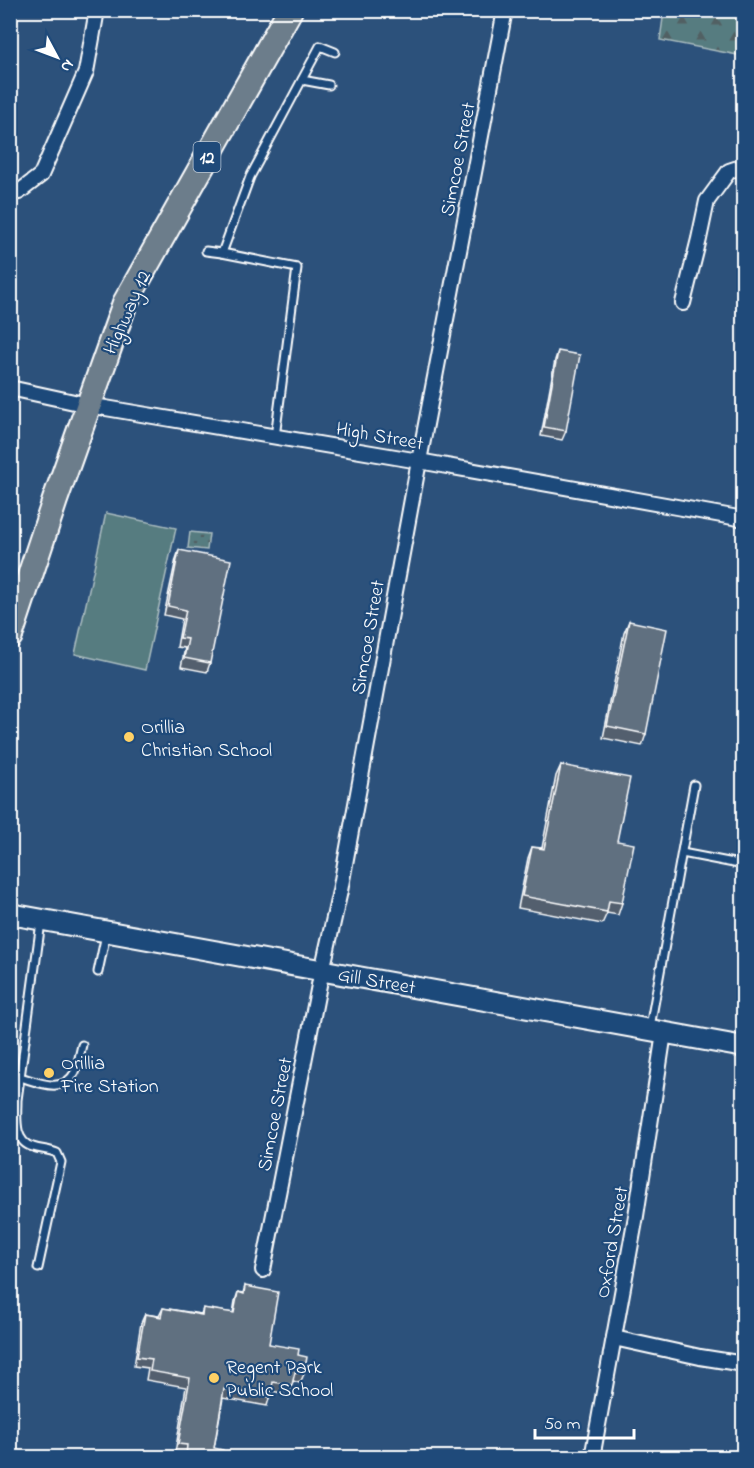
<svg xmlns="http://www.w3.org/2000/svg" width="754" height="1468" viewBox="0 0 754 1468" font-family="'Indie Flower',sans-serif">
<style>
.forest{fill:url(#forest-firs);stroke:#abbdc0;stroke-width:1.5}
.park{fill:url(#park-dots);stroke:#abbdc0;stroke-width:1.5}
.garden{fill:#577b80;stroke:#abbdc0;stroke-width:1.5}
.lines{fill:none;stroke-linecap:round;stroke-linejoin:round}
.service-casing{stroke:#fff;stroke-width:11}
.minor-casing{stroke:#fff;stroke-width:18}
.secondary-casing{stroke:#fff;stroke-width:24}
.trunk-casing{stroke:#fff;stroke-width:28}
.service{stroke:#1f4a7a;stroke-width:7}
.minor{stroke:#1f4a7a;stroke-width:14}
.secondary{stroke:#1f4a7a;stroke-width:20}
.trunk{stroke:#6c7d8b;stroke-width:24}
.wall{fill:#535f6e;stroke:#fff;stroke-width:1.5}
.building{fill:#606f80;stroke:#fff;stroke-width:1.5}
.poi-dot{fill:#ffd166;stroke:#1f4a7a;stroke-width:2}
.labels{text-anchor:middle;stroke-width:4.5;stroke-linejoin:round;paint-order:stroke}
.shield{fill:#1f4a7a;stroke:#bcc9d7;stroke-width:1.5}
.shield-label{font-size:18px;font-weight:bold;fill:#fff}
.street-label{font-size:20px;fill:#fff;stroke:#1f4a7a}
.poi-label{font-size:20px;fill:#fff;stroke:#1f4a7a;text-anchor:start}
</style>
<defs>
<pattern id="forest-firs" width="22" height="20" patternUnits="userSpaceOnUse" patternTransform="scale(1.5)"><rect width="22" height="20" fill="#577b80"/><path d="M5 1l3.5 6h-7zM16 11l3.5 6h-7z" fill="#516163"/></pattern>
<pattern id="park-dots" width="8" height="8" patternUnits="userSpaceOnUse" patternTransform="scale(1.5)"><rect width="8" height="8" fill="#577b80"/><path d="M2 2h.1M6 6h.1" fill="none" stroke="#516163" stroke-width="1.8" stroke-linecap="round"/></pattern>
</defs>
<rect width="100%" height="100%" fill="#2c517b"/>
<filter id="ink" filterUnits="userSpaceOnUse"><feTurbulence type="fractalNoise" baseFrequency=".0167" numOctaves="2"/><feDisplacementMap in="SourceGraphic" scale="12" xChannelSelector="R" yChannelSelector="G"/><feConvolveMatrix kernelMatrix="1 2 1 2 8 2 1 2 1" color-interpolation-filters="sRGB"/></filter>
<g filter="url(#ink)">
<!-- forest -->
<polygon class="forest" points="664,11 743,11 743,56 660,40"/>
<!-- park -->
<polygon class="park" points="190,532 209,534 207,550 188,548"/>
<!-- garden -->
<polygon class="garden" points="106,513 176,528 145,670 75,654"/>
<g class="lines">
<!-- service casing -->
<g class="service-casing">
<g id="service">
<polyline points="647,13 647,10"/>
<polyline points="302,80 329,85"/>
<polyline points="206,251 222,253 297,268 275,437"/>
<polyline points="222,253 250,177 320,46 335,52"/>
<polyline points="682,853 744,865"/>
<polyline points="98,972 106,934"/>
<polyline points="650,1027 694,785"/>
<path d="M20,1077C38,1082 63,1095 75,1072C78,1064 80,1053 82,1045"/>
<path d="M38,1268L61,1162L57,1153C48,1149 42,1150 33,1147C13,1142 17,1116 17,1100L41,922"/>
</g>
</g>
<!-- minor casing -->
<g class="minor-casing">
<g id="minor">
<polyline points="10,193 19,192 41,175 86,72 97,10"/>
<polyline points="683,303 699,239 707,201 729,171 744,166"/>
<polyline points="10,388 88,405 419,461 744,519"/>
<polyline points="263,1270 320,980 340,891 419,461 505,10"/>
<polyline points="614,1338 700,1357 744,1364"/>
<polyline points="592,1458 636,1216 664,1033"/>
</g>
</g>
<!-- secondary casing -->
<g class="secondary-casing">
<polyline id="secondary" points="10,914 744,1047"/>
</g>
<!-- trunk casing -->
<g class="trunk-casing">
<polyline id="trunk" points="10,636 55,500 125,303 290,10"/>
</g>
<!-- service -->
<use href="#service" class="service"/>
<!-- minor -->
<use href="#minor" class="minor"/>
<!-- secondary -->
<use href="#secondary" class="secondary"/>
<!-- trunk -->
<use href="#trunk" class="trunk"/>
</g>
<!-- wall -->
<g class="wall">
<polygon points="558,351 566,431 562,440 541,436 555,360"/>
<polygon points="179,550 210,663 207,672 181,667 185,648 177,647 182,619 164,615 176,559"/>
<polygon points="629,621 646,734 642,746 603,738 624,633"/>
<polygon points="561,765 617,841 622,903 618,915 607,913 602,924 518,908 528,858 532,847 542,848 556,776"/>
<polygon points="245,1286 269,1344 298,1355 304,1374 300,1383 293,1381 289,1394 271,1391 267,1406 223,1398 214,1448 222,1458 183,1458 184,1454 175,1453 186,1387 146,1380 148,1368 134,1366 141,1323 145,1314 159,1316 163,1308 201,1314 203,1308 233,1313 235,1301 238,1292 243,1293"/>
</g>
<!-- building -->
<g class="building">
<polygon points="558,351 580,355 566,431 544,427"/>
<polygon points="179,550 231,560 210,663 184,658 188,639 180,638 186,610 168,606"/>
<polygon points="629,621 667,629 646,734 607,726"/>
<polygon points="561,765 630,778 617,841 634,844 622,903 609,901 607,912 522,896 532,847 544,849"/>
<polygon points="245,1286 278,1292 269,1344 299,1349 298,1355 307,1357 304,1374 295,1372 292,1385 273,1382 270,1397 224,1389 214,1448 223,1450 222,1458 196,1458 186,1455 187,1445 178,1444 190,1378 150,1371 152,1359 137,1357 145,1314 161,1317 163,1308 202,1315 203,1308 234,1313 238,1292 244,1294"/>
</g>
</g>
<!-- markers -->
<g class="poi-dot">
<circle cx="129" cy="737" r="6"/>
<circle cx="49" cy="1073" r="6"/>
<circle cx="214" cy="1378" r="6"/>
</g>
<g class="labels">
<!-- shield labels -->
<rect class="shield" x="193.5" y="142" width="27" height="30" rx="4.5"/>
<g class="shield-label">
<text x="207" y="163">12</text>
</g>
<!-- street labels -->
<g class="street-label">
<text transform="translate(457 159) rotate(-79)" y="7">Simcoe Street</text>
<text transform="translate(126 312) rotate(-66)" y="7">Highway 12</text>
<text transform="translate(380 435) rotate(10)" y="7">High Street</text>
<text transform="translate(367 637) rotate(-80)" y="7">Simcoe Street</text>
<text transform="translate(377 980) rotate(10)" y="7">Gill Street</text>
<text transform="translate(274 1114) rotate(-79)" y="7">Simcoe Street</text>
<text transform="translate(611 1242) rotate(-80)" y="7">Oxford Street</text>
</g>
<!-- poi labels -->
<g class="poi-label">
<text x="141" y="733">Orillia<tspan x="141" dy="23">Christian School</tspan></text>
<text x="61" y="1069">Orillia<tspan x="61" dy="23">Fire Station</tspan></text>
<text x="226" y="1373">Regent Park<tspan x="226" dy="23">Public School</tspan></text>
</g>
</g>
<!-- margin -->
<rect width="754" height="1468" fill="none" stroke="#1f4a7a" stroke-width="36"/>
<rect x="18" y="18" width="718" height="1432" fill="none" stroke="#fff" stroke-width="2" filter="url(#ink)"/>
<!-- north arrow -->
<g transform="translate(57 57) rotate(131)" stroke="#1f4a7a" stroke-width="4.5" paint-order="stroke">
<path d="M0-4.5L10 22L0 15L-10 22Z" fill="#ffffff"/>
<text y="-9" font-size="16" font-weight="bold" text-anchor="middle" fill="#ffffff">N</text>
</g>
<!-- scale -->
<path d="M535 1429v9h99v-9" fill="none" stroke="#ffffff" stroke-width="3"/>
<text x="544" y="1429" font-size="18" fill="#ffffff" stroke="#1f4a7a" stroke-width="4.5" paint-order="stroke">50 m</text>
</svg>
